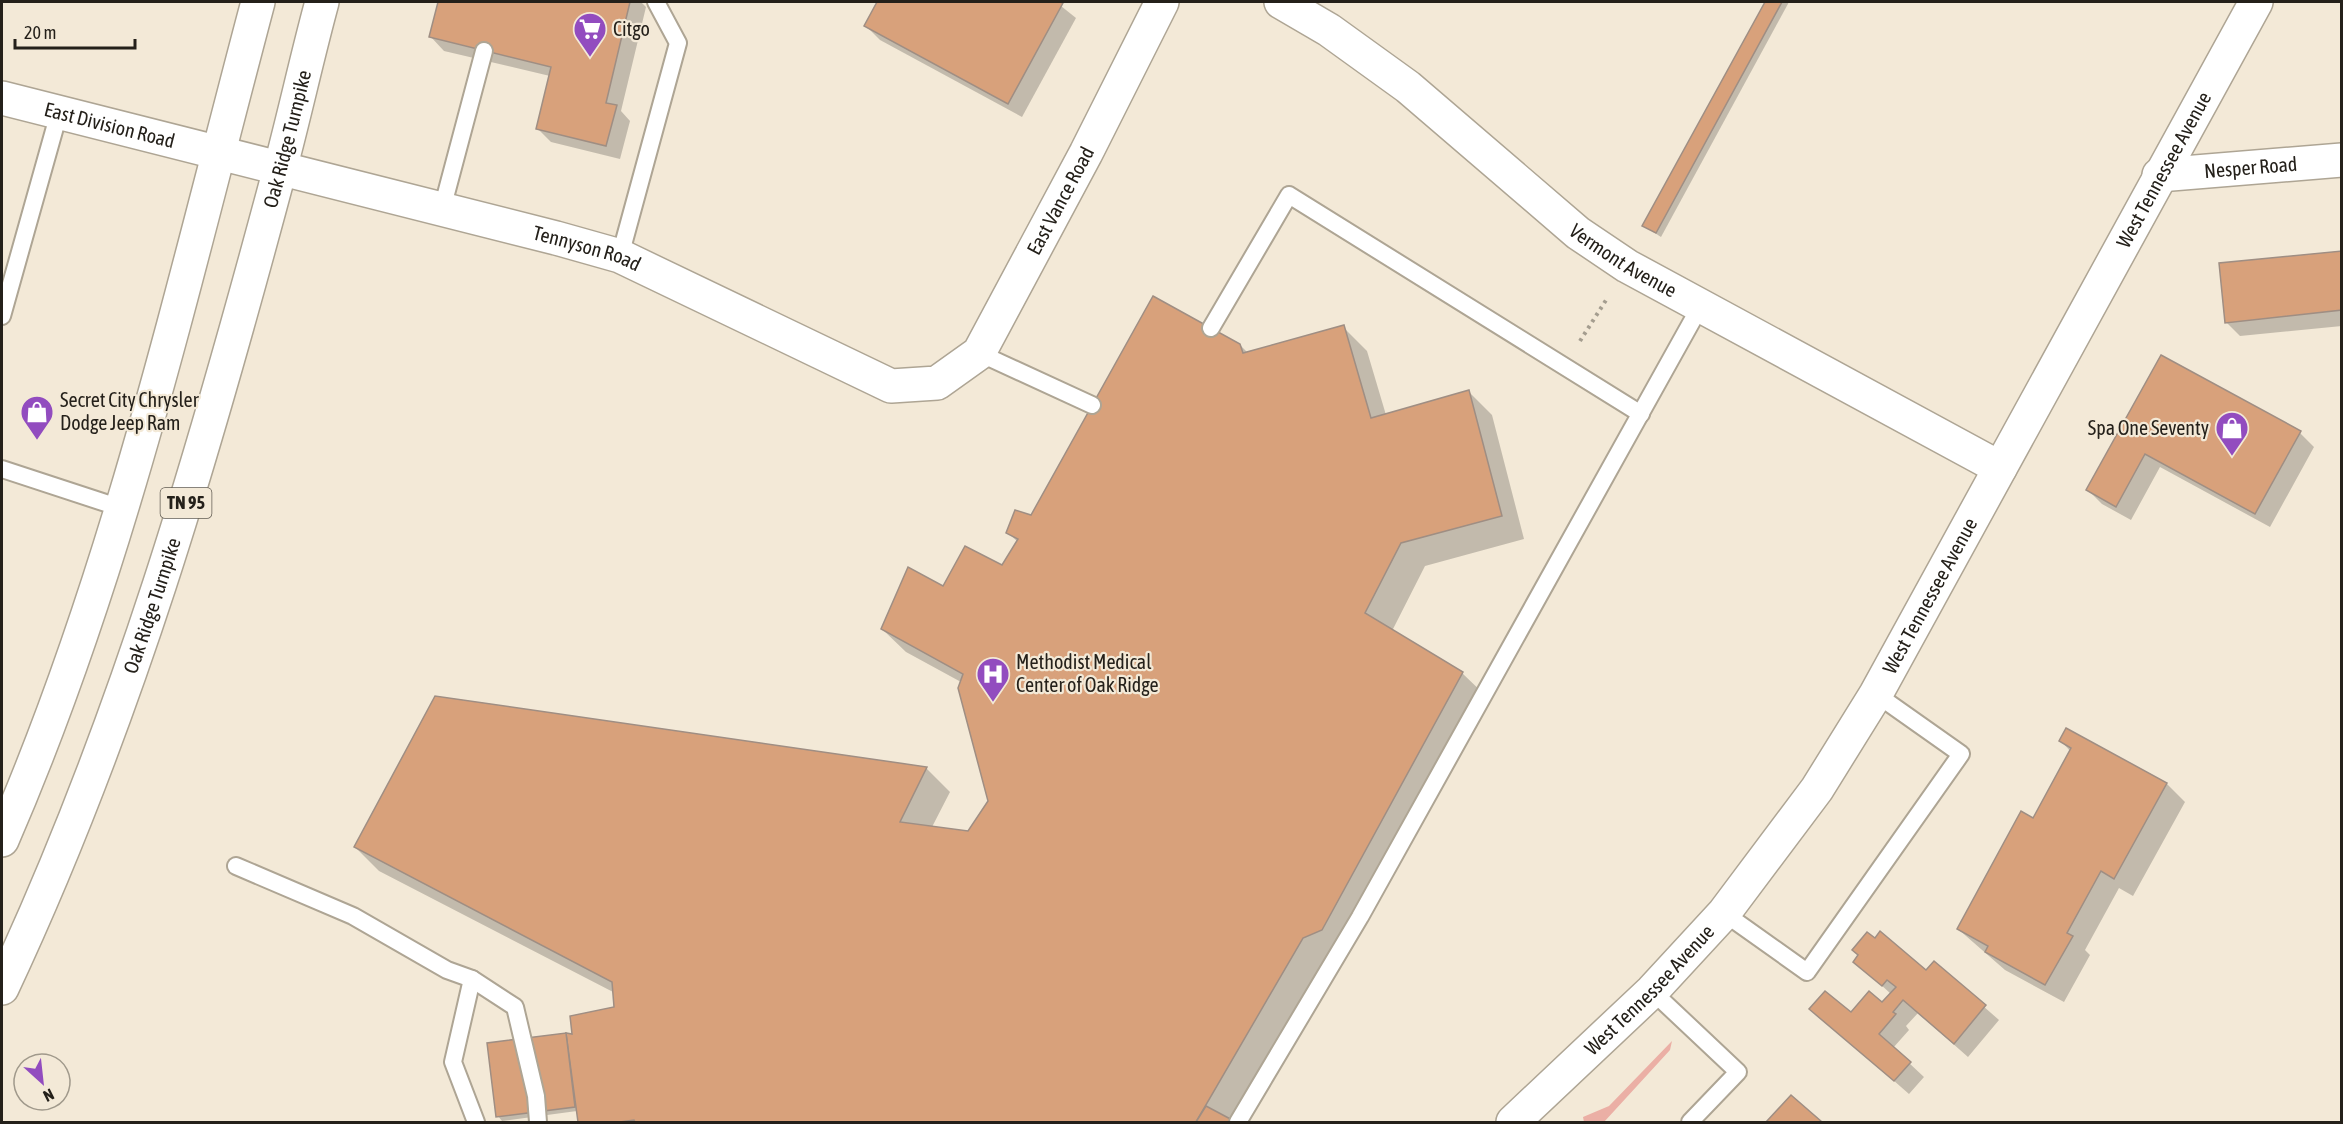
<svg xmlns="http://www.w3.org/2000/svg" width="2343" height="1124" viewBox="0 0 2343 1124" font-family="'Asap Condensed',sans-serif">
<style>
.green{fill:#ebafa5}
.shadow{fill:#0003}
.building{fill:#d8a17b;stroke:#9f8e83;stroke-width:1.5}
.lines{fill:none;stroke-linecap:round;stroke-linejoin:round}
.service-casing{stroke:#aea594;stroke-width:20}
.minor-casing{stroke:#aea594;stroke-width:36}
.tertiary-casing{stroke:#aea594;stroke-width:36}
.trunk-casing{stroke:#aea594;stroke-width:36}
.path{stroke:#a49d8f;stroke-width:4;stroke-dasharray:3 4.5;stroke-linecap:butt}
.service{stroke:#fff;stroke-width:16}
.minor{stroke:#fff;stroke-width:33}
.tertiary{stroke:#fff;stroke-width:33}
.trunk{stroke:#fff;stroke-width:33}
.labels{text-anchor:middle;stroke-width:4.5;stroke-linejoin:round;paint-order:stroke}
.shield{fill:#f3e9d7;stroke:#625c53;stroke-width:1.5}
.shield-label{font-size:18px;font-weight:bold;fill:#24201a}
.poi-label{font-size:20px;fill:#24201a;stroke:#f3e9d7;text-anchor:start}
.street-label{font-size:20px;fill:#24201a;stroke:#f3e9d7}
</style>
<rect width="100%" height="100%" fill="#f3e9d7"/>
<!-- green -->
<polygon class="green" points="1672,1041 1670,1050 1604,1122 1584,1122 1583,1117 1609,1106"/>
<!-- shadow -->
<g class="shadow">
<polygon points="439,2 641,2 646,7 621,111 630,121 620,159 551,142 537,128 550,76 444,51 430,36"/>
<polygon points="879,2 1056,2 1076,18 1022,117 880,40 866,26"/>
<polygon points="1767,2 1789,2 1661,237 1644,226"/>
<polygon points="2342,252 2342,326 2240,336 2226,322"/>
<polygon points="1343,327 1367,351 1386,415 1469,392 1492,415 1524,539 1425,566 1392,631 1462,673 1486,696 1233,1122 580,1122 577,1111 502,1121 498,1116 566,1035 573,1036 616,1008 615,993 379,871 355,847 436,698 927,769 950,792 932,827 968,832 990,801 961,682 906,652 882,629 943,588 1003,567 1018,542 1008,533 1032,517 1240,345 1248,353"/>
<polygon points="2161,357 2300,433 2314,447 2270,527 2160,467 2131,520 2102,504 2088,490"/>
<polygon points="2061,741 2167,784 2185,802 2133,896 2119,888 2085,950 2090,955 2064,1002 2005,970 1958,929 2034,820 2071,752"/>
<polygon points="1855,961 1926,972 1934,963 1999,1020 1968,1057 1918,1013 1906,1026 1909,1030 1893,1048 1924,1077 1909,1094 1812,1009 1851,1014 1883,1004 1891,994"/>
<polygon points="1791,1097 1820,1122 1768,1122"/>
</g>
<!-- building -->
<g class="building">
<polygon points="438,2 630,2 606,103 617,105 606,146 536,129 551,67 429,37"/>
<polygon points="877,2 1060,2 1063,3 1008,104 864,26"/>
<polygon points="1765,2 1782,2 1656,233 1642,226"/>
<polygon points="2342,251 2342,310 2225,323 2219,263"/>
<polygon points="1153,296 1240,344 1243,353 1344,325 1371,418 1469,390 1502,516 1401,543 1365,613 1463,672 1322,930 1303,938 1196,1122 635,1122 634,1120 620,1122 578,1122 566,1033 572,1034 570,1016 614,1007 612,982 354,847 435,696 927,767 900,822 968,831 988,801 958,688 963,674 881,629 908,567 943,586 965,546 1002,565 1018,539 1006,533 1015,510 1031,515"/>
<polygon points="2161,355 2301,431 2255,514 2145,454 2116,507 2086,490"/>
<polygon points="2066,728 2167,783 2114,879 2101,871 2067,933 2073,936 2045,985 1985,952 1988,946 1957,929 2021,811 2033,818 2071,748 2059,741"/>
<polygon points="1880,931 1926,970 1934,961 1986,1005 1954,1044 1903,1000 1893,1012 1896,1014 1879,1034 1911,1062 1894,1081 1809,1009 1825,991 1851,1012 1869,991 1882,1002 1896,987 1887,980 1882,986 1853,962 1858,955 1852,950 1867,932 1875,938"/>
<polygon points="566,1033 575,1107 496,1117 487,1043"/>
<polygon points="1791,1095 1822,1122 1766,1122"/>
<polygon points="1206,1106 1236,1122 1196,1122"/>
</g>
<g class="lines">
<!-- service casing -->
<g class="service-casing">
<g id="service">
<polyline points="442,209 484,51"/>
<polyline points="620,256 678,43 656,2"/>
<polyline points="2,316 59,113"/>
<polyline points="1211,328 1289,195 1641,414"/>
<polyline points="979,353 1092,405"/>
<polyline points="2,469 121,508"/>
<polyline points="236,866 353,916 447,970 472,979 515,1007 536,1096 538,1122"/>
<polyline points="1724,913 1807,972 1961,754 1876,694"/>
<polyline points="472,979 453,1062 476,1122"/>
<polyline points="1652,991 1738,1072 1690,1122"/>
<polyline points="1238,1122 1360,917 1701,305"/>
</g>
</g>
<!-- minor casing -->
<g class="minor-casing">
<g id="minor">
<path id="s1" d="M1281,2L1329,30L1408,87L1578,233L1627,266L2000,468"/>
<path id="s2" d="M2,98L556,238L620,256L891,386L937,383L979,353L1086,153L1162,2"/>
<path id="s3" d="M2159,175L2342,160"/>
</g>
</g>
<!-- tertiary casing -->
<g class="tertiary-casing">
<g id="tertiary">
<path id="s4" d="M1513,1122L1652,991L1724,913L1817,789L1876,694L2256,2"/>
</g>
</g>
<!-- trunk casing -->
<g class="trunk-casing">
<g id="trunk">
<path d="M2,840C119,571 183,284 258,2"/>
<path id="s5" d="M2,988C126,724 205,450 280,169C295,113 307,57 322,2"/>
</g>
</g>
<!-- path -->
<polyline class="path" points="1580,341 1608,297"/>
<!-- service -->
<use href="#service" class="service"/>
<!-- minor -->
<use href="#minor" class="minor"/>
<!-- tertiary -->
<use href="#tertiary" class="tertiary"/>
<!-- trunk -->
<use href="#trunk" class="trunk"/>
</g>
<!-- icons -->
<defs>
<g id="supermarket-pin" transform="scale(1.725)"><path d="M0 17L-7.5 6A9.5 9.5 0 1 1 7.5 6Z" fill="#924cbf" stroke="#f3e9d7"/><path d="M-6-5.5h2.5l.6 2H6L4.5 2H-2.5L-4.4-4H-6ZM-1.5 3.2a1.3 1.3 0 1 0 .1 0ZM3 3.2a1.3 1.3 0 1 0 .1 0Z" fill="#fff"/></g>
<g id="shop-pin" transform="scale(1.725)"><path d="M0 17L-7.5 6A9.5 9.5 0 1 1 7.5 6Z" fill="#924cbf" stroke="#f3e9d7"/><path d="M-5-2.5h2.3a2.7 3.5 0 0 1 5.4 0H5L5.5 6h-11ZM-1.5-2.5h3a1.5 2.3 0 0 0-3 0Z" fill="#fff"/></g>
<g id="hospital-pin" transform="scale(1.725)"><path d="M0 17L-7.5 6A9.5 9.5 0 1 1 7.5 6Z" fill="#924cbf" stroke="#f3e9d7"/><path d="M-5-5h3v3.5h4V-5h3V5h-3V1.5h-4V5h-3Z" fill="#fff"/></g>
</defs>
<g fill-rule="evenodd">
<use href="#supermarket-pin" x="590" y="29"/>
<use href="#shop-pin" x="37" y="412"/>
<use href="#shop-pin" x="2232" y="428"/>
<use href="#hospital-pin" x="993" y="674"/>
</g>
<g class="labels">
<!-- shield labels -->
<rect class="shield" x="160.5" y="488" width="51" height="30" rx="4.5"/>
<g class="shield-label">
<text x="186" y="509">TN 95</text>
</g>
<!-- poi labels -->
<g class="poi-label">
<text x="613" y="36">Citgo</text>
<text x="60" y="407">Secret City Chrysler<tspan x="60" dy="23">Dodge Jeep Ram</tspan></text>
<text x="2209" y="435" text-anchor="end">Spa One Seventy</text>
<text x="1016" y="669">Methodist Medical<tspan x="1016" dy="23">Center of Oak Ridge</tspan></text>
</g>
<!-- street labels -->
<g class="street-label">
<text dy="7" stroke="none"><textPath href="#s2" startOffset="111">East Division Road</textPath></text>
<text dy="7" stroke="none"><textPath href="#s5" startOffset="897">Oak Ridge Turnpike</textPath></text>
<text dy="7" stroke="none"><textPath href="#s3" startOffset="92">Nesper Road</textPath></text>
<text dy="7" stroke="none"><textPath href="#s4" startOffset="1162">West Tennessee Avenue</textPath></text>
<text dy="7" stroke="none"><textPath href="#s2" startOffset="1209">East Vance Road</textPath></text>
<text dy="7" stroke="none"><textPath href="#s2" startOffset="604">Tennyson Road</textPath></text>
<text dy="7" stroke="none"><textPath href="#s1" startOffset="430">Vermont Avenue</textPath></text>
<text dy="7" stroke="none"><textPath href="#s4" startOffset="676">West Tennessee Avenue</textPath></text>
<text dy="7" stroke="none"><textPath href="#s5" startOffset="411">Oak Ridge Turnpike</textPath></text>
<text dy="7" stroke="none"><textPath href="#s4" startOffset="190">West Tennessee Avenue</textPath></text>
</g>
</g>
<!-- border -->
<rect width="2343" height="1124" fill="none" stroke="#24201a" stroke-width="6"/>
<!-- north arrow -->
<g transform="translate(42 1082) rotate(153)"><circle r="28" fill="#f3e9d7" stroke="#a0998b" stroke-width="1.5"/>
<path d="M0-4.5L10 22L0 15L-10 22Z" fill="#924cbf"/>
<text y="-9" font-size="16" font-weight="bold" text-anchor="middle" fill="#24201a">N</text>
</g>
<!-- scale -->
<path d="M15 39v9h120v-9" fill="none" stroke="#24201a" stroke-width="3"/>
<text x="24" y="39" font-size="18" fill="#24201a" stroke="#f3e9d7" stroke-width="4.5" paint-order="stroke">20 m</text>
</svg>
